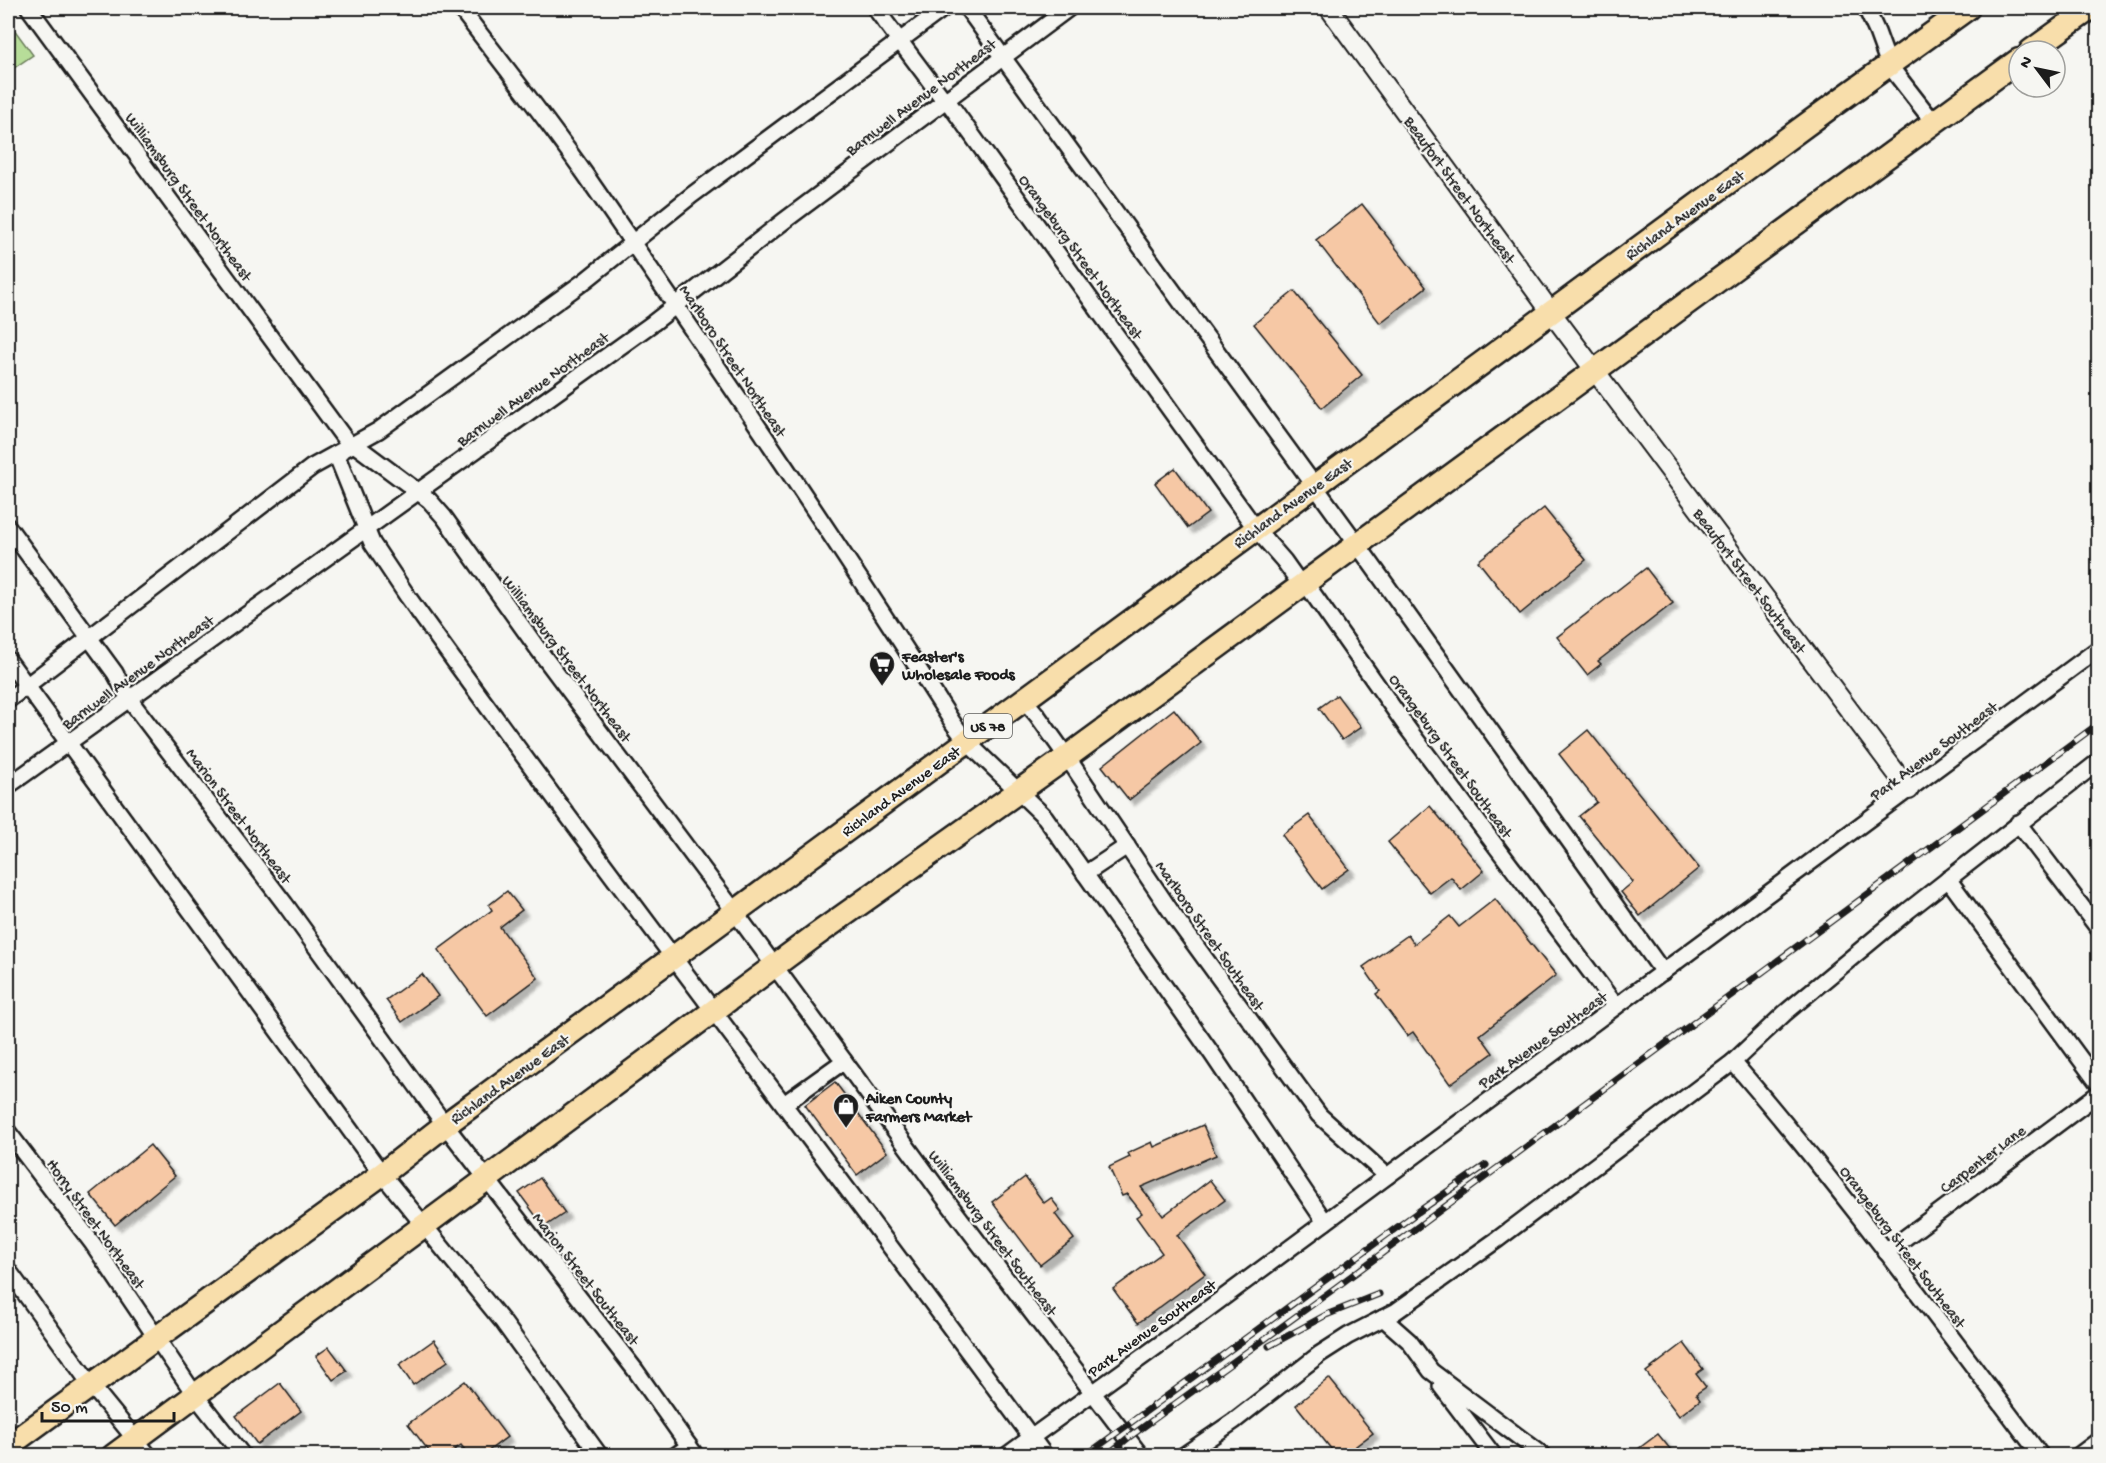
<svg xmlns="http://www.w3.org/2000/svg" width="2106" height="1463" viewBox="0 0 2106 1463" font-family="'Gochi Hand',sans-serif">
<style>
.green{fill:#b7dd99;stroke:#6a7c5a;stroke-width:1.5}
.building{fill:#f6c8a5;stroke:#1c1c1c;stroke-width:1.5;filter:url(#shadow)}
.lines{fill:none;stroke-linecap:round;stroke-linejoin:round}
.minor-casing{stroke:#1c1c1c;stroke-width:20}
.tertiary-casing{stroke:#1c1c1c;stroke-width:22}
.primary-casing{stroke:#1c1c1c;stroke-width:27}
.minor{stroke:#f6f6f2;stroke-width:15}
.tertiary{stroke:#f6f6f2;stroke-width:18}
.primary{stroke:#f8deab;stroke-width:22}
.rail-casing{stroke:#1c1c1c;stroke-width:7}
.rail{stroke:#f6f6f2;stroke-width:4.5;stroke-dasharray:14;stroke-linecap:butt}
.labels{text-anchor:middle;stroke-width:4.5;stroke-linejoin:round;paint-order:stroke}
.shield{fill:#f6f6f2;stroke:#5d5d5c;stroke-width:1.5}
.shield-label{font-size:15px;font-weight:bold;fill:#1c1c1c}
.street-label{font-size:16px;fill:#1c1c1c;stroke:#f6f6f2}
.poi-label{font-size:16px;font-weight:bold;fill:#1c1c1c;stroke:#f6f6f2;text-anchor:start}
</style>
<defs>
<filter id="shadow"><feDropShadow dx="5.5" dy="5.5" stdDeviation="1.5" flood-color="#0004"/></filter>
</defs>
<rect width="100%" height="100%" fill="#f6f6f2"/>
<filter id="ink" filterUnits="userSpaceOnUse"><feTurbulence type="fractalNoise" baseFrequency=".0167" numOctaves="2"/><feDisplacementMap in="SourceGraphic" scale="12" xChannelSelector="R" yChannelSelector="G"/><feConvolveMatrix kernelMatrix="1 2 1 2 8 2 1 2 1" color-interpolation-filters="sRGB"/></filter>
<g filter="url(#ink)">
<!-- green -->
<polygon class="green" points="8,21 33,55 8,72"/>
<!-- building -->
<g class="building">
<polygon points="1362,204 1426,287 1380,323 1316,240"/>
<polygon points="1294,291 1362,375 1322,408 1254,324"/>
<polygon points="1175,468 1208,513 1188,528 1155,483"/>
<polygon points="1544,508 1586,560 1520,614 1478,561"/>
<polygon points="1646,568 1673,603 1598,661 1601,664 1587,675 1557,637"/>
<polygon points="1337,695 1361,727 1342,740 1319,708"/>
<polygon points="1174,709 1201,743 1129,800 1102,766"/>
<polygon points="1588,730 1699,868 1640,916 1621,892 1633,882 1579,816 1597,802 1559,754"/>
<polygon points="1430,806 1484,871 1461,890 1451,877 1430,893 1388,842"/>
<polygon points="1309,815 1349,869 1322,889 1282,835"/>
<polygon points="507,891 522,910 500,927 538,978 487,1016 438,950 492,910 489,905"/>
<polygon points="1495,899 1556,975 1480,1035 1493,1053 1450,1084 1413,1032 1407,1036 1376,994 1380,991 1363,967 1408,935 1414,944 1450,916 1459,927"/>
<polygon points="422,974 438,996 402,1022 386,1000"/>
<polygon points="835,1082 887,1152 857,1175 805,1105"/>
<polygon points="1203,1125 1216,1155 1141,1187 1163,1216 1210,1180 1225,1200 1177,1235 1205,1274 1138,1323 1113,1289 1162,1253 1136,1217 1142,1213 1127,1194 1122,1196 1109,1167 1130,1157 1128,1153 1152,1142 1154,1147"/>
<polygon points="150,1145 175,1176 115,1225 90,1194"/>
<polygon points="1025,1177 1044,1203 1051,1198 1060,1210 1055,1214 1074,1239 1040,1265 992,1202"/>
<polygon points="540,1178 565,1213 544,1227 519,1193"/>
<polygon points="434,1340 448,1361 413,1385 399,1365"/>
<polygon points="1684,1343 1703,1369 1696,1374 1706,1387 1696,1394 1700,1400 1679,1416 1646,1372"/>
<polygon points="329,1347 347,1371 333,1380 316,1356"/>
<polygon points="1329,1378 1373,1433 1344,1455 1336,1455 1296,1405"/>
<polygon points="465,1381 507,1437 483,1455 469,1455 461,1445 447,1455 432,1455 408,1424"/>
<polygon points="280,1383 301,1411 257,1444 236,1416"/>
<polygon points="1658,1434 1675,1455 1630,1455"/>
</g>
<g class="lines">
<!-- minor casing -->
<g class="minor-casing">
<g id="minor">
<polyline points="29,8 350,446"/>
<path d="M460,8C502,63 545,117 585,174C710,355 835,537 953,723L967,742L1045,817L1212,1054L1325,1222"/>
<polyline points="875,8 941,96 946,99 1256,529 1284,561 1301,585 1309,588 1408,729 1616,1006"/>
<polyline points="967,8 1357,544 1663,972"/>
<polyline points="1866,8 1877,32 1889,65 1934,123"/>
<polyline points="354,444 429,500 444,517 538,649 735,912 940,1192 1141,1456"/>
<path d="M336,454L372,543L408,597C616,887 835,1168 1045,1456"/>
<polyline points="8,527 115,673 129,699 285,904 445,1125 636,1371 696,1456"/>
<polyline points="8,660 382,1174 503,1322 600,1456"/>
<polyline points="8,700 312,467 379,430 586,280 692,195 944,8"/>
<polyline points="1024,700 1037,715 1067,757 1174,916 1319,1115 1387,1176"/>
<polyline points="8,786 653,323 784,221 1069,8"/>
<polyline points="2018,823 2098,928"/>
<polyline points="1085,874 1127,846"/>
<polyline points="1948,879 2098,1083"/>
<path d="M1733,1062C1842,1188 1940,1323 2041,1456"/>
<polyline points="784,1104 844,1061"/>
<polyline points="8,1132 93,1244 195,1395 243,1456"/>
<polyline points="1886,1252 2098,1094"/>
<polyline points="8,1270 91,1385 149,1456"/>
<polyline points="1383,1318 1409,1341 1431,1371 1544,1456"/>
<polyline points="1441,1386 1494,1456"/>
<polyline points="675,1456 689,1446"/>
<polyline points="1006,1456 1189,1323 2098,649"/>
<polyline points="1183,1456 1234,1421 1320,1354 1348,1336 1395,1312 1498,1239 1733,1062 1785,1013 1909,910 2098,762"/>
<polyline points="2078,1456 2098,1441"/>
</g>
</g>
<!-- tertiary casing -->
<g class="tertiary-casing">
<polyline id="tertiary" points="1329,8 1551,312 1909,790"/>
</g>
<!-- primary casing -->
<g class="primary-casing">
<g id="primary">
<polyline points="2031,51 2091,8"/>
<polyline points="8,1446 382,1174 445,1125 1836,103 1968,8"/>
<polyline points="113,1456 816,935 1067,757 2019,60"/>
</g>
</g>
<!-- minor -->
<use href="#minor" class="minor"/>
<!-- tertiary -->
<use href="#tertiary" class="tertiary"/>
<!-- primary -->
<use href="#primary" class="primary"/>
<!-- rail casing -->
<g class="rail-casing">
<g id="rail">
<polyline points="1269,1346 1326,1315 1379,1294"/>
<polyline points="1085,1456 1418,1212 1486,1165"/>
<polyline points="1106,1456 1128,1438 1335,1288 2098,724"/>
</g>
</g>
<!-- rail -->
<use href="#rail" class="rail"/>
</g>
</g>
<!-- icons -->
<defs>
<g id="supermarket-pin" transform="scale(1.35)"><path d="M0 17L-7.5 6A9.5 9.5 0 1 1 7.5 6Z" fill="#1c1c1c" stroke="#f6f6f2"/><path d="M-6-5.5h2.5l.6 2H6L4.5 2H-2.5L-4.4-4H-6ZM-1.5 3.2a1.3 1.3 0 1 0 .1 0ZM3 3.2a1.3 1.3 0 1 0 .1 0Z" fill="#fff"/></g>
<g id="shop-pin" transform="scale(1.35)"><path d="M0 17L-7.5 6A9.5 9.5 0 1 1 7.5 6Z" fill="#1c1c1c" stroke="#f6f6f2"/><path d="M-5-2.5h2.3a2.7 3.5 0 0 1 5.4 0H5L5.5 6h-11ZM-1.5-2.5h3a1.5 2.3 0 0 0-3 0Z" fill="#fff"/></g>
</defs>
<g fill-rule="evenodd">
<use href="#supermarket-pin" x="882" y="664"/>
<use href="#shop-pin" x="846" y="1106"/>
</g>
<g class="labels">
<!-- shield labels -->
<rect class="shield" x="964" y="714" width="48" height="24" rx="4.5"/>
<g class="shield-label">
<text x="988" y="731">US 78</text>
</g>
<!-- street labels -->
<g class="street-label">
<text transform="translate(920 96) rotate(-37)" y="6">Barnwell Avenue Northeast</text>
<text transform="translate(1461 189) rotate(54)" y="6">Beaufort Street Northeast</text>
<text transform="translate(190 196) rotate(54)" y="6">Williamsburg Street Northeast</text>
<text transform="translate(1684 214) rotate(-36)" y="6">Richland Avenue East</text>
<text transform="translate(1082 256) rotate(54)" y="6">Orangeburg Street Northeast</text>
<text transform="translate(734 360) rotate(56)" y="6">Marlboro Street Northeast</text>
<text transform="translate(532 388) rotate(-36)" y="6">Barnwell Avenue Northeast</text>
<text transform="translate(1292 502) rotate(-36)" y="6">Richland Avenue East</text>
<text transform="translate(1751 580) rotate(53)" y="6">Beaufort Street Southeast</text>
<text transform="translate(568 658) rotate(53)" y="6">Williamsburg Street Northeast</text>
<text transform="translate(137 671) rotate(-36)" y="6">Barnwell Avenue Northeast</text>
<text transform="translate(1933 750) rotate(-37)" y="6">Park Avenue Southeast</text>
<text transform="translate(1452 755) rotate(54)" y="6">Orangeburg Street Southeast</text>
<text transform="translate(900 790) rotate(-36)" y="6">Richland Avenue East</text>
<text transform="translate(240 815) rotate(53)" y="6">Marion Street Northeast</text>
<text transform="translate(1211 935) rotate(55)" y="6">Marlboro Street Southeast</text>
<text transform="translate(1542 1039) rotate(-36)" y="6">Park Avenue Southeast</text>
<text transform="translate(509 1078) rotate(-36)" y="6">Richland Avenue East</text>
<text transform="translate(1982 1158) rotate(-37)" y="6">Carpenter Lane</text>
<text transform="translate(97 1223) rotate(54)" y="6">Horry Street Northeast</text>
<text transform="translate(994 1232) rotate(53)" y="6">Williamsburg Street Southeast</text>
<text transform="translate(1904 1246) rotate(53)" y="6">Orangeburg Street Southeast</text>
<text transform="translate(587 1278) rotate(52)" y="6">Marion Street Southeast</text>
<text transform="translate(1151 1327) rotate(-36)" y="6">Park Avenue Southeast</text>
</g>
<!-- poi labels -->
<g class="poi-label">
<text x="902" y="661">Feaster's<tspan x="902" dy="18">Wholesale Foods</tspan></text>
<text x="866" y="1103">Aiken County<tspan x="866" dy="18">Farmers Market</tspan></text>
</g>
</g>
<!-- margin -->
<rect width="2106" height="1463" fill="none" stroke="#f6f6f2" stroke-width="30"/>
<rect x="15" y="15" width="2076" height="1433" fill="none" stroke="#1c1c1c" stroke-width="2" filter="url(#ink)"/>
<!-- north arrow -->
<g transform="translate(2037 69) rotate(302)"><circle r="28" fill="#f6f6f2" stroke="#9f9f9c" stroke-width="1.5"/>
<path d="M0-4.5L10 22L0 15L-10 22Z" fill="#1c1c1c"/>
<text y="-9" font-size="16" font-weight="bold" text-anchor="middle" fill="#1c1c1c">N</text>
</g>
<!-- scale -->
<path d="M42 1412v9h132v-9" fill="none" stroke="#1c1c1c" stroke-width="3"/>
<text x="51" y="1412" font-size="18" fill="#1c1c1c" stroke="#f6f6f2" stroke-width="4.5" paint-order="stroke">50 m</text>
</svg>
